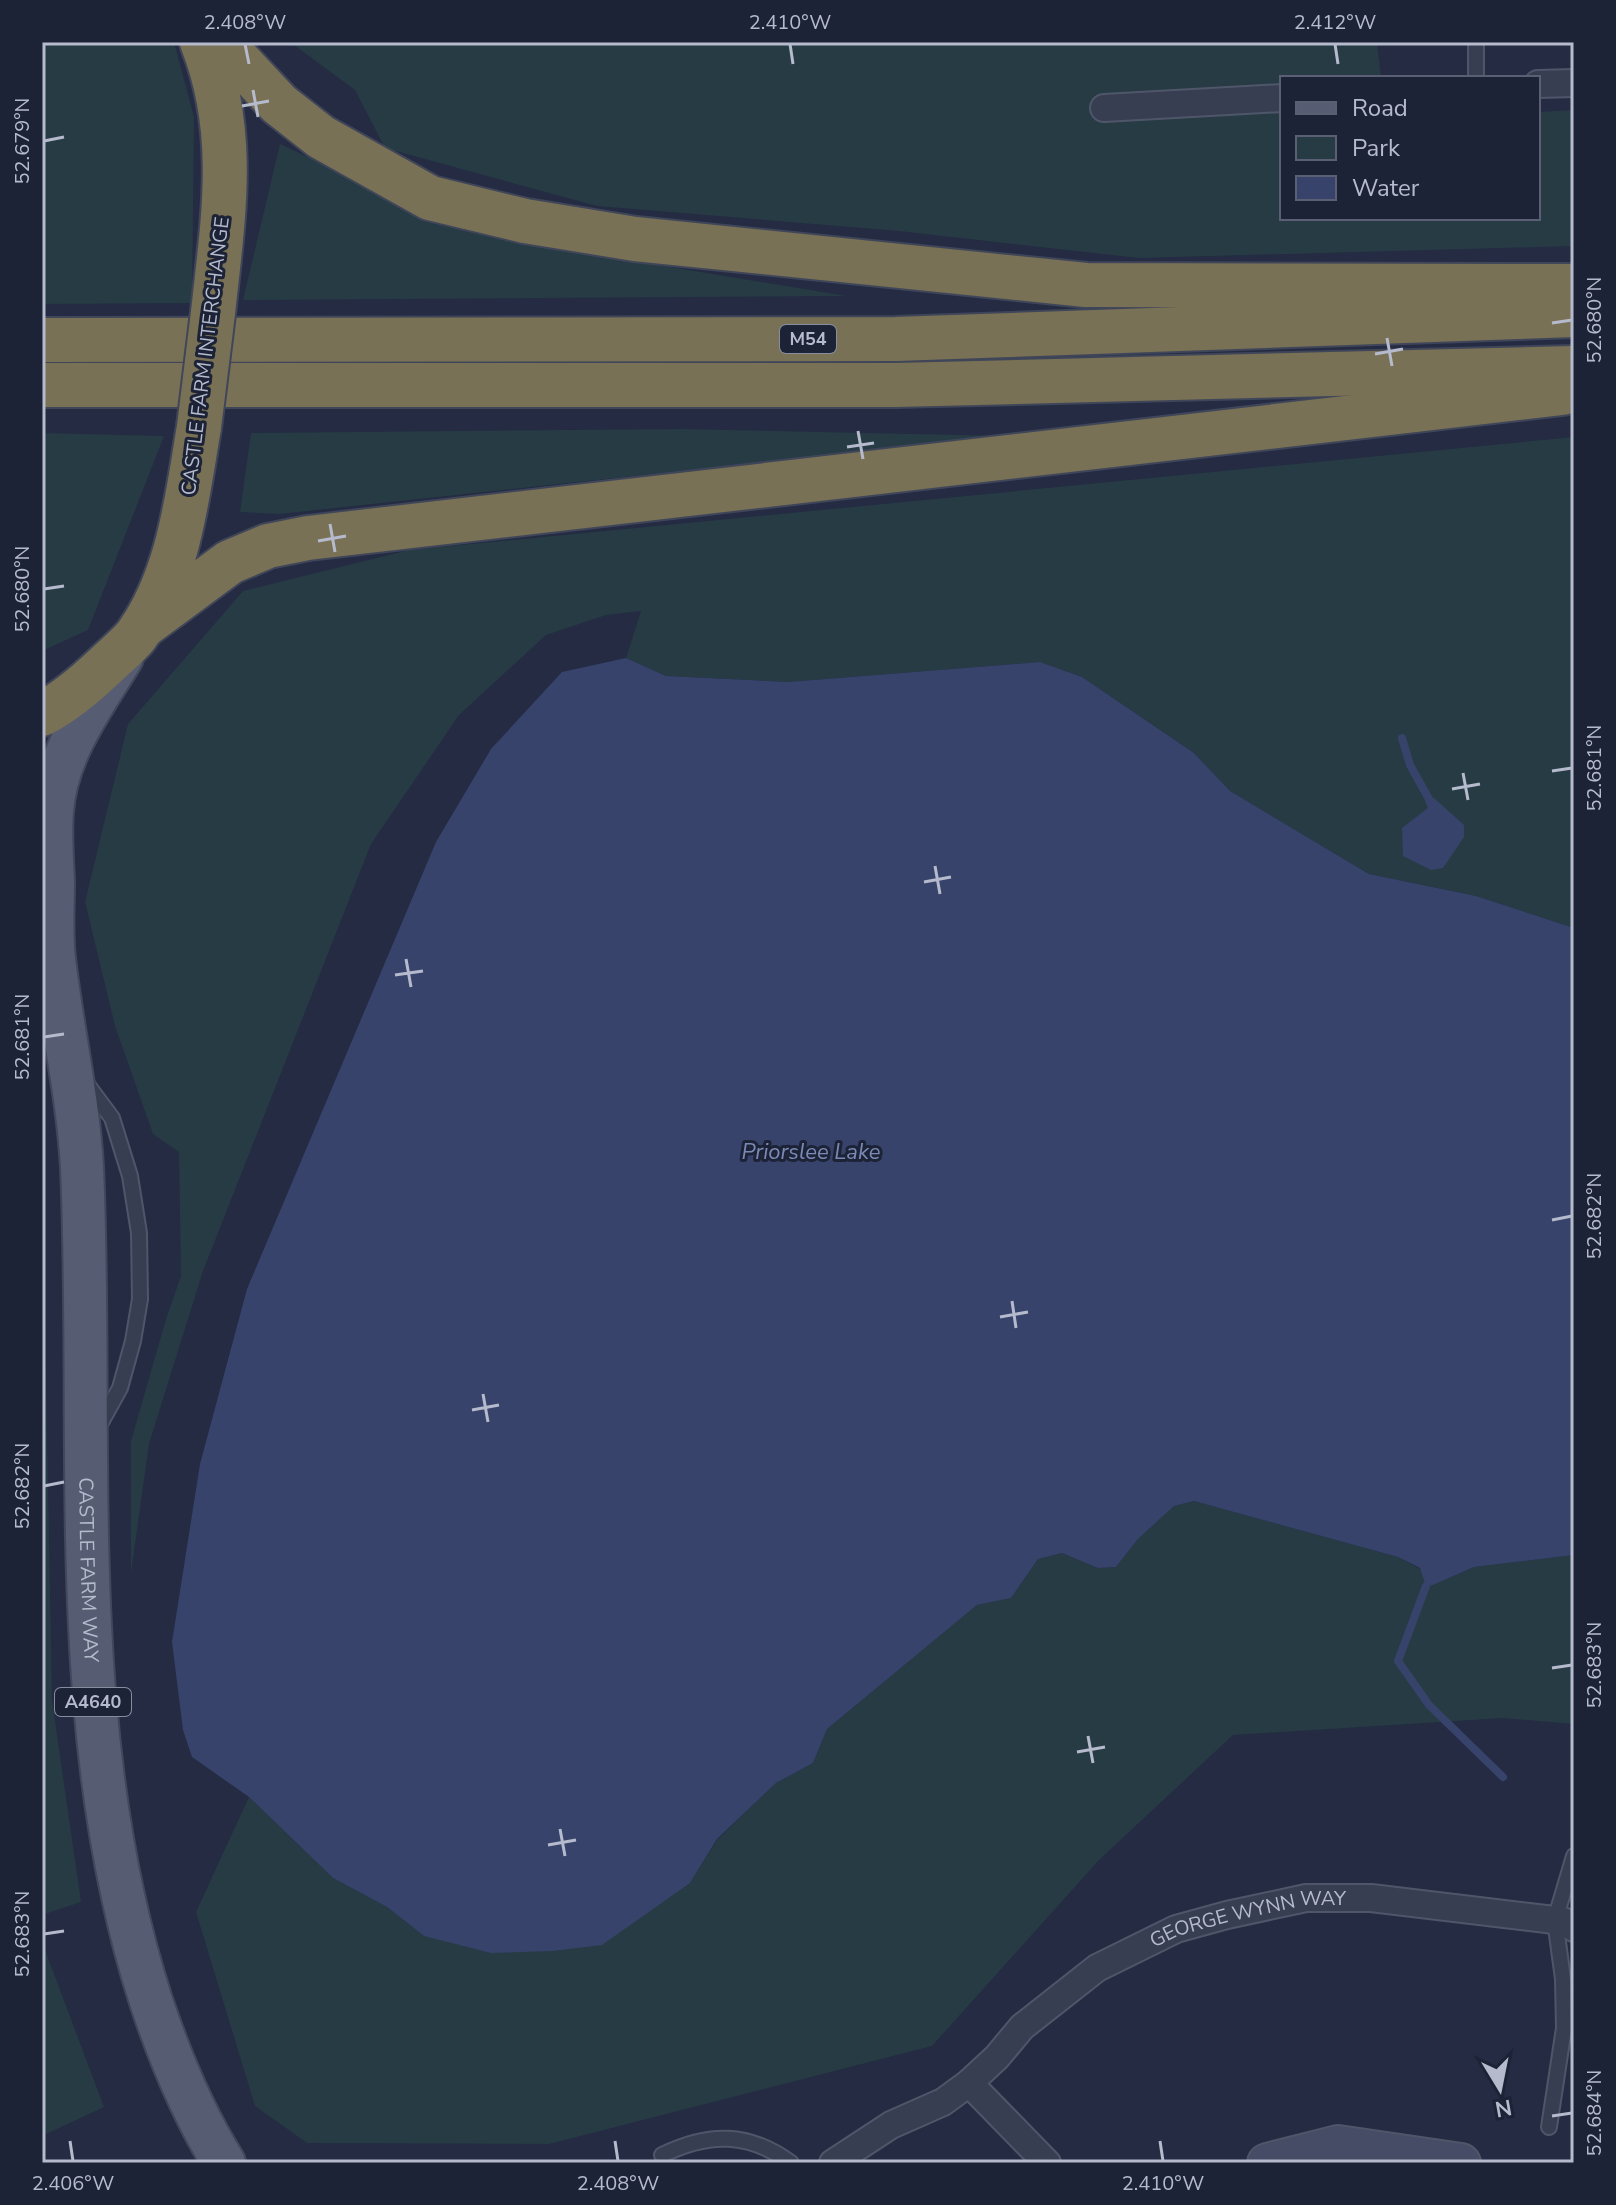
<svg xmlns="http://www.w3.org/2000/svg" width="1616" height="2205" viewBox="0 0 1616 2205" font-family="'Nunito Sans',sans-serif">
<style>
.green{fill:#263b44}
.water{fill:#37436b}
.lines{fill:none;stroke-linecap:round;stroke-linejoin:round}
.stream{stroke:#37436b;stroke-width:8}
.lane-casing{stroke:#505669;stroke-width:18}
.street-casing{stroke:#505669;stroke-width:30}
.secondary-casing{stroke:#505669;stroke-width:42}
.primary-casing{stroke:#42475b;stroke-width:46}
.highway-casing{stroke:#404659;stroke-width:48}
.lane{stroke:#383e52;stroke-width:14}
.street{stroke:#383e52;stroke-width:26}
.secondary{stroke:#464c65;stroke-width:38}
.primary{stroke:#565d72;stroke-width:42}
.highway{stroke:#797155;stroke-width:44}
.highway-bridge-casing{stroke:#404659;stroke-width:48;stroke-linecap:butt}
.highway-bridge{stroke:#797155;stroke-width:44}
.ticks{fill:none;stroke:#b5bacc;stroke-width:3}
.labels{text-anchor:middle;stroke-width:6;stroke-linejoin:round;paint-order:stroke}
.shield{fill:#1d2337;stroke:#878d9f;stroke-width:2}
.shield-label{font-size:18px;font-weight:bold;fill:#b5bacc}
.street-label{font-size:20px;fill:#b5bacc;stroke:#1d2337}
.water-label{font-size:22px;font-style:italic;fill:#7b89b5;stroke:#1d2337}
.neatline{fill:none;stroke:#b5bacc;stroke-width:3}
.ticks-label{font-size:20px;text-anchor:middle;fill:#b5bacc}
</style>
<rect width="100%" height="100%" fill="#242b43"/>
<!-- green -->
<g class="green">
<polygon points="42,42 174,42 194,117 192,303 42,304"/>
<polygon points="290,42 1377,42 1381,78 1282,78 1282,218 1538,218 1538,112 1574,110 1574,246 1139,258 899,231 597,206 385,148 355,90"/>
<polygon points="280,144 439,218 514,241 846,296 243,300"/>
<polygon points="682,429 1007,436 279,514 240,512 251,433"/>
<polygon points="42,433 164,436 88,630 42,651"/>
<polygon points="1574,437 1574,928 1476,896 1369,874 1230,791 1194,753 1082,677 1040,662 788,682 666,676 626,658 641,611 606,615 546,635 459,715 371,844 203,1271 149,1444 131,1573 131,1441 166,1319 181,1276 179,1152 153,1134 115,1026 85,902 128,724 243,591 409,550"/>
<polygon points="42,1165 52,1700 81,1902 42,1915"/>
<polygon points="1194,1501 1398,1557 1420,1569 1433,1585 1474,1567 1574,1555 1574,1724 1503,1718 1233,1735 1099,1860 932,2046 549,2144 307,2143 255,2106 196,1912 249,1797 333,1878 387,1907 424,1936 690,1883 717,1840 776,1783 813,1763 827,1729 977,1605 1011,1598 1038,1559 1062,1553 1098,1568 1116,1567 1138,1539 1174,1506"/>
<polygon points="42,1942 104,2107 42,2136"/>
</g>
<!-- water -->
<g class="water">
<polygon points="626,658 666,676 788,682 1040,662 1082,677 1194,753 1230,791 1369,874 1476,896 1574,928 1574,1555 1474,1567 1433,1585 1426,1586 1420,1568 1398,1557 1194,1501 1174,1506 1138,1539 1116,1567 1098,1568 1062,1553 1038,1559 1011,1598 977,1605 827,1729 813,1763 776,1783 717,1839 690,1883 602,1945 552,1951 491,1953 424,1936 387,1907 333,1878 249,1797 192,1757 183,1730 172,1642 200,1464 247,1289 436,842 491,749 562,672"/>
<polygon points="1434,798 1464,825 1464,837 1443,868 1431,870 1403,856 1402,828 1428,808 1425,801"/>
</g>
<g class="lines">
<!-- stream -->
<g class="stream">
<polyline points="1402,738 1410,765 1429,799"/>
<polyline points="1426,1586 1398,1661 1429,1705 1503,1777"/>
</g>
<!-- lane casing -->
<g class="lane-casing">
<g id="lane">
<polyline points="1476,42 1476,78"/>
<polyline points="86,1083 112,1118 130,1176 139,1233 140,1299 133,1341 120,1388 99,1426"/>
<polyline points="1549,2127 1564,2028 1563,1979 1555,1920 1574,1856"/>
<path d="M662,2155C709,2132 749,2132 791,2163"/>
</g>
</g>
<!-- street casing -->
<g class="street-casing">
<g id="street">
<polyline points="1538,84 1574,83"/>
<polyline points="1104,108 1282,98"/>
<polyline points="969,2083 1047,2163"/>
<path id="s1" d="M833,2163L891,2125L943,2102L969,2083L997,2057L1022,2027L1097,1968L1176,1929L1227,1915L1306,1898H1371L1563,1921L1574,1928"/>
</g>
</g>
<!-- secondary casing -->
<g class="secondary-casing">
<polyline id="secondary" points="1267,2163 1338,2145 1461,2163"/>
</g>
<!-- primary casing -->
<g class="primary-casing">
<g id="primary">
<path id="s2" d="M122,657C93,705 56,753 52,811C50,834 52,858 53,881C53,907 51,933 54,959C62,1029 78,1096 82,1167C94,1445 64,1732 151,2001C170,2058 192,2112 224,2163"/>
</g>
</g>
<!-- highway casing -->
<g class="highway-casing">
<g id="highway">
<path d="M202,42C238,133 223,219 213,313"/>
<polyline points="221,42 279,104 321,137 430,198 525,221 635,239 1086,285 1574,286"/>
<polyline points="42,340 896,339 1574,315"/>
<polyline points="42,385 895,385 1574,368"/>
<polyline points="142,627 230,562 268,546 308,538 1562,393"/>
<path d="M42,714C65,702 86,684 105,666C115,656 127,647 136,636C179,576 187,498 199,427"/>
</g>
</g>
<!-- lane -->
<use href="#lane" class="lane"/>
<!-- street -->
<use href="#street" class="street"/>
<!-- secondary -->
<use href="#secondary" class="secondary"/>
<!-- primary -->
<use href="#primary" class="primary"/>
<!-- highway -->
<use href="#highway" class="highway"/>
<!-- highway-bridge casing -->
<g class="highway-bridge-casing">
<polyline id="highway-bridge" points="199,427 213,313"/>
</g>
<!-- highway-bridge -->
<use href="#highway-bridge" class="highway-bridge"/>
</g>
<!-- ticks -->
<path class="ticks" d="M245,44L249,64M790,44L793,64M1335,44L1338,64M253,90L258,117M242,106L269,101M44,141L64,137M1552,323L1572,320M1387,338L1392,366M1375,354L1403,349M858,431L863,459M847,447L874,443M330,524L335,552M318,541L346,536M44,589L64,586M1552,771L1572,768M1463,773L1468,800M1452,789L1480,784M935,866L940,894M924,882L951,877M406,959L411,987M395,975L423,971M44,1037L64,1034M1552,1220L1572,1216M1012,1301L1016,1328M1000,1317L1028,1312M483,1394L488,1422M472,1410L499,1405M44,1486L64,1482M1552,1668L1572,1665M1088,1736L1093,1763M1077,1752L1105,1747M560,1829L565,1856M548,1845L576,1840M44,1934L64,1931M1552,2116L1572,2113M70,2141L73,2161M615,2141L618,2161M1160,2141L1163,2161"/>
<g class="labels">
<!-- shield labels -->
<g class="shield">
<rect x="780" y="325" width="56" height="28" rx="6"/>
<rect x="55" y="1688" width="76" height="28" rx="6"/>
</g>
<g class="shield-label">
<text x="808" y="345">M54</text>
<text x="93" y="1708">A4640</text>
</g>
<!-- street labels -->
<g class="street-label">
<text transform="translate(205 356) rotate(-83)" y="7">CASTLE FARM INTERCHANGE</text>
<text dy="7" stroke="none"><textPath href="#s2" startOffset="932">CASTLE FARM WAY</textPath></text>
<text dy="7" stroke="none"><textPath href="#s1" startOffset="492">GEORGE WYNN WAY</textPath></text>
</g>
<!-- water labels -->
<g class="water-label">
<text x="811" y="1159">Priorslee Lake</text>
</g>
</g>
<!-- border -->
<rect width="1616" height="2205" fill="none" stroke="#1d2337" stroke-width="88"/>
<!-- legend -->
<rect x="1280" y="76" width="260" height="144" fill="#1d2337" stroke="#5a5f73" stroke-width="2"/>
<rect x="1296" y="102" width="40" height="12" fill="#565d72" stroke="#5a5f73" stroke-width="2"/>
<text x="1352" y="116" font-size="24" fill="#b5bacc">Road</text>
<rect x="1296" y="136" width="40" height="24" fill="#263b44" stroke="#5a5f73" stroke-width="2"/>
<text x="1352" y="156" font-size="24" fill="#b5bacc">Park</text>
<rect x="1296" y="176" width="40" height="24" fill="#37436b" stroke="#5a5f73" stroke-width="2"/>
<text x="1352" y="196" font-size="24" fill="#b5bacc">Water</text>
<!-- north arrow -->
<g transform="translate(1500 2089) rotate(170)" stroke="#1d2337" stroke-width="6" paint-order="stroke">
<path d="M0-6L14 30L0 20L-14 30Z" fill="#b5bacc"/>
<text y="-12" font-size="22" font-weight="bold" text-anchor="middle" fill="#b5bacc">N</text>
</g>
<rect x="44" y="44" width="1528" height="2117" class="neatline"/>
<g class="ticks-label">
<text x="245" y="29">2.408°W</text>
<text x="790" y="29">2.410°W</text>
<text x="1335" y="29">2.412°W</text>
<text transform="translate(22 141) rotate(-90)" y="7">52.679°N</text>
<text transform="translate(1594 320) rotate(-90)" y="7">52.680°N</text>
<text transform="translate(22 589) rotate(-90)" y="7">52.680°N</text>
<text transform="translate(1594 768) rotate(-90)" y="7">52.681°N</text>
<text transform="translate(22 1037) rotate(-90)" y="7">52.681°N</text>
<text transform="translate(1594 1216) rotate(-90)" y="7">52.682°N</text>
<text transform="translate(22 1486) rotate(-90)" y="7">52.682°N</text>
<text transform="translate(1594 1665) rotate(-90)" y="7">52.683°N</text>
<text transform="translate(22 1934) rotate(-90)" y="7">52.683°N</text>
<text transform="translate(1594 2113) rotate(-90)" y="7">52.684°N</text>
<text x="73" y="2190">2.406°W</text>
<text x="618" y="2190">2.408°W</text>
<text x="1163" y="2190">2.410°W</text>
</g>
</svg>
